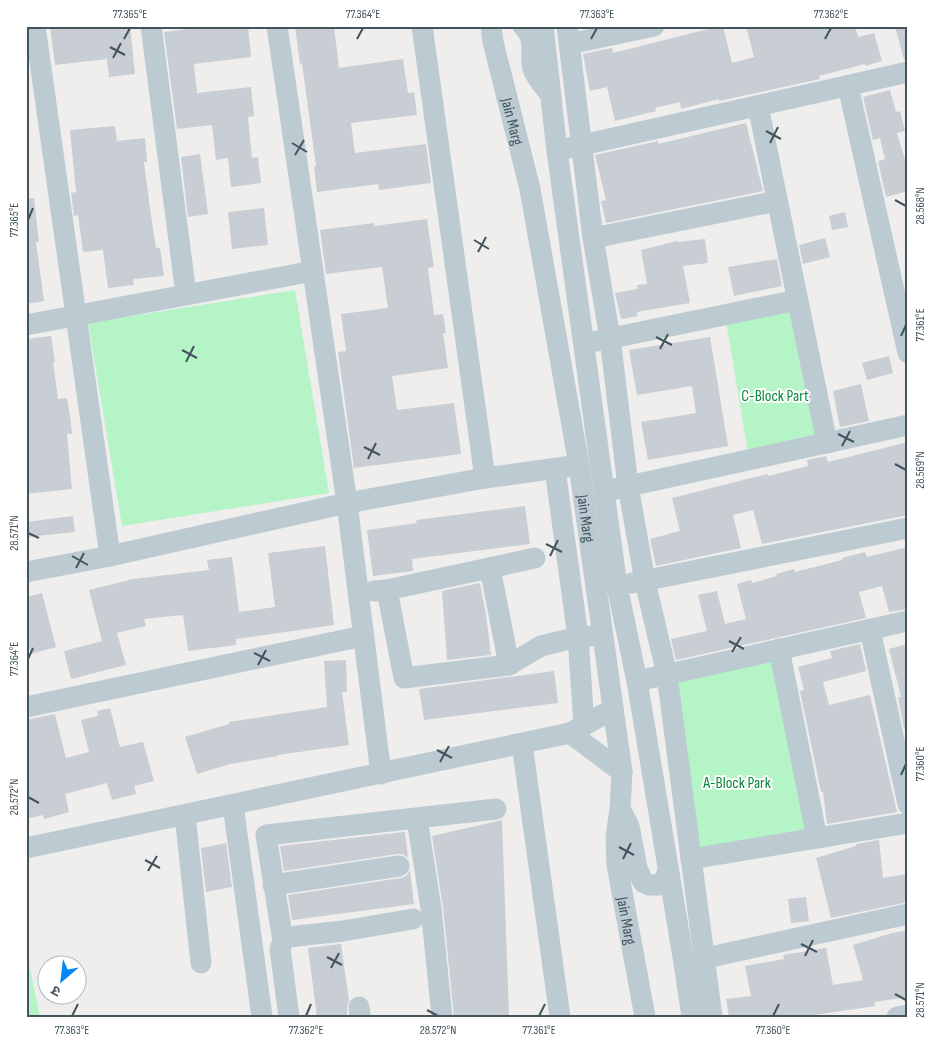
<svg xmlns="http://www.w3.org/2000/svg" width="934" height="1043" viewBox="0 0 934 1043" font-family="'Sofia Sans Condensed','Noto Sans Devanagari',sans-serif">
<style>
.green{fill:#b5f4c7}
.building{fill:#c8ced3}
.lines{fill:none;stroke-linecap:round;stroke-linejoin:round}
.minor{stroke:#bccad2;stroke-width:21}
.ticks{fill:none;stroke:#43545d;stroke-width:2}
.labels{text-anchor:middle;stroke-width:4;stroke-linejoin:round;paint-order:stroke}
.street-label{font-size:16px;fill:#43545d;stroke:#fff}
.park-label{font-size:16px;fill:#0c863c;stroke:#fff}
.neatline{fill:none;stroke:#43545d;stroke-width:2}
.ticks-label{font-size:12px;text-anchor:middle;fill:#43545d}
</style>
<rect width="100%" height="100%" fill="#f0eded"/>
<!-- green -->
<g class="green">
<polygon points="295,290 329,493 122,526 88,323"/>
<polygon points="795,304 819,438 748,453 726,321"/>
<polygon points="778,654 812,834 684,857 659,682"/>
<polygon points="26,949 40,1017 26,1017"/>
</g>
<!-- building -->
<g class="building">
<polygon points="50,26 130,26 135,74 109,77 107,59 55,65"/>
<polygon points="213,26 248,26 251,57 194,64 197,93 251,87 254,116 248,117 252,158 258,157 261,183 231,187 228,158 216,160 212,125 177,129 164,32"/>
<polygon points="295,26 334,26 339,68 403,59 408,93 414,92 417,115 351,123 355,153 426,144 431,183 379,190 378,184 317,192 314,167 316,166 302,64 300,64"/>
<polygon points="720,26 723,26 732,63 754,57 746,26 855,26 858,37 874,33 882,61 865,66 865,64 819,76 820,79 719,101 719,99 681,109 680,102 655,108 656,111 615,121 607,87 590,91 583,54 612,48 613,53"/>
<polygon points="895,26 908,26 908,60 904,60"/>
<polygon points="890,90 896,112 900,111 905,131 897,133 908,169 908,191 886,197 878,161 885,159 880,138 873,140 863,97"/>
<polygon points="746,123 763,191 606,223 601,201 606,200 595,155 658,141 658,144"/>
<polygon points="115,126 117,141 145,138 147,162 144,162 150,208 156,248 160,248 164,276 133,279 134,285 108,288 103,250 83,252 78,215 74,216 71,193 76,192 70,130"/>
<polygon points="200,154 208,214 188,217 181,157"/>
<polygon points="34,198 39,242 36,242 44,301 26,304 26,199"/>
<polygon points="264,208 268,245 232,249 228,212"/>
<polygon points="845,212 848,227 832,230 829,216"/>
<polygon points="427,219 434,267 428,268 434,315 443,314 446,333 443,333 448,368 392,376 397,410 454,403 461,454 354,468 338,352 346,351 341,314 388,308 382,267 326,274 320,230 374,223 374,226"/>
<polygon points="825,238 830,257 803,264 799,245"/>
<polygon points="705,239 708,263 683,266 690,303 637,312 638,316 621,319 615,293 638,289 637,285 647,284 641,250 677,241 677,242"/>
<polygon points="777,259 782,286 734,296 728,267"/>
<polygon points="51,336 55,362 53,362 58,399 67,398 70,416 72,434 67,434 72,489 26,494 26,339"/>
<polygon points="710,337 728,446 648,460 641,422 696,413 692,386 637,395 629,350"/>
<polygon points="889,356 893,373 867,380 862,363"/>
<polygon points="861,384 869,421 840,427 833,391"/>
<polygon points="908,442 908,515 762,544 753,510 733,515 741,548 656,566 650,539 680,531 672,498 767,474 768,476 808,466 807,460 822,457 826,456 828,462"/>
<polygon points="525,506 530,544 412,559 413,571 373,576 367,530 417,523 416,520"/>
<polygon points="73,516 75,532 28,537 26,522"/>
<polygon points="325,546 334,625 236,639 236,645 188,651 183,615 144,619 146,626 117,633 126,665 71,679 64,651 102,641 89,590 133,579 209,570 207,560 232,557 239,612 275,607 268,553"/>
<polygon points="908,547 908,609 889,612 882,586 859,592 866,618 676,660 671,639 707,631 698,595 717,591 725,624 746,619 737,584 751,580 752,583 777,576 776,574 794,569 795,572 842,560 842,558 865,552 867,557"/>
<polygon points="480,583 486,615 491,655 447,660 442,591"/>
<polygon points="42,593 56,647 31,654 26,634 26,597"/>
<polygon points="860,644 866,671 823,682 829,705 870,695 897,812 827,824 823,792 821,792 800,691 804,690 798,667 832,658 830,651"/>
<polygon points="908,644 908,729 904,729 898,697 901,697 889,649"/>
<polygon points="346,660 347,692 342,692 349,745 278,755 278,756 230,764 197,774 185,737 229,724 229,722 327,707 324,661"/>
<polygon points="554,671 558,703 424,720 419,689"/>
<polygon points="110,708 120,747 143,742 154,781 134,786 136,794 112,800 107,783 65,794 69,812 44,819 43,815 26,819 26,720 55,714 66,758 89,752 81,720 98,716 97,711"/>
<polygon points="502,820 509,1017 454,1017 443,907 432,836"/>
<polygon points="405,832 408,858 403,854 397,854 284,871 280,846"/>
<polygon points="879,840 883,878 908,874 908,902 831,918 816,858 856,846 856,844"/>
<polygon points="226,843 232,887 206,892 201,848"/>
<polygon points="410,871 414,904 292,920 288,895 401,878 406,876"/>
<polygon points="806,897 809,921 791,923 788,899"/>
<polygon points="908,930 908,997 874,1002 875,1006 801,1017 729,1017 726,999 751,996 745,966 784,959 783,955 826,948 833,985 863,980 853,945 892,933"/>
<polygon points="341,944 349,1000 347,1008 347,1017 317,1017 308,948"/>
</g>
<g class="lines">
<!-- minor -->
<g class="minor">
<polyline points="35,26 110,556"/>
<polyline points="151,26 186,294"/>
<polyline points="277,26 347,503 381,774"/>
<polyline points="422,26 485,478"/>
<path id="s1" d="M491,26L493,42L530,189L579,465L622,772L620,809L616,837L617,865L645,1017"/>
<path d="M523,26C537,38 529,55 533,69C536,78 544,86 549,93"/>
<polyline points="543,26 557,151 617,586 637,681 684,963 692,1017"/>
<polyline points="567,26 593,238 610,338 628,486 645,581 667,675 712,1017"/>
<polyline points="569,44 654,26"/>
<polyline points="848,86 908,353"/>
<polyline points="758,106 827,443"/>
<polyline points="569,148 908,72"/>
<polyline points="593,238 777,201"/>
<polyline points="26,325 313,271"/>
<polyline points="597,341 797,300"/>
<polyline points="555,469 578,637 584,725"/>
<polyline points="615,489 908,425"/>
<polyline points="490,568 509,665 541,646 578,637 591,636"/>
<polyline points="26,572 110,556 347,503 485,478 579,465"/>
<polyline points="632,583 908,528"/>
<polyline points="387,590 404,678 509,665"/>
<polyline points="374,591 387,590 535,558"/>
<polyline points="870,630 908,804"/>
<polyline points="779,649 817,838"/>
<polyline points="637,681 908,621"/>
<polyline points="26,707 363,636"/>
<polyline points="570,733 622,772"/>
<polyline points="522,744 560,1017"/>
<polyline points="233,805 262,1017"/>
<polyline points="620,809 629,826 637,868 643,882 649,885 659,885 665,879 668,870"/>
<polyline points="185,815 201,963"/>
<polyline points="417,819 431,908 442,1017"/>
<polyline points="26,848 570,733 613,709"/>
<polyline points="691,859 908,823"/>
<polyline points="273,885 399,866"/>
<polyline points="283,941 266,835 496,809"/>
<polyline points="706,958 908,914"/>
<polyline points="359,1007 360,1017"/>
<polyline points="289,1017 280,949 283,941 288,937 343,931 413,919"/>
<polyline points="897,1017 908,1015"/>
</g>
</g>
<!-- ticks -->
<path class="ticks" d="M124,39L130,28M357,39L363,28M591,39L597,28M825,39L831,28M110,47L125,55M113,58L121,43M766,131L781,139M292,143L307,152M770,143L778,127M295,155L304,140M895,200L906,206M28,220L33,208M474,240L489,249M478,252L486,237M901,336L906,325M656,337L672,345M660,349L668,334M182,350L197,358M186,362L194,346M838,434L854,442M842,446L850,431M364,447L380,455M368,459L376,443M895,464L906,470M28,533L39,538M546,544L562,552M72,556L88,565M550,556L558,540M76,568L84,553M729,641L744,649M732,652L741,637M254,653L270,661M28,659L33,648M258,665L266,650M437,750L452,758M440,762L449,746M901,775L906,764M28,797L39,803M619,847L634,855M623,859L631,843M145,860L160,868M148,871L157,856M801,944L817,952M805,956L813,940M327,957L342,965M331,968L339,953M895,994L906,1000M427,1010L438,1016M72,1016L78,1004M306,1016L311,1004M539,1016L545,1004M773,1016L779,1004"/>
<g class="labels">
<!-- street labels -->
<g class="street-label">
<text dy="6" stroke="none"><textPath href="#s1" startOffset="98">Jain Marg</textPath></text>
<text dy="6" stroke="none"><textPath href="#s1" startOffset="502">Jain Marg</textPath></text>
<text dy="6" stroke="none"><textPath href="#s1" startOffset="908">Jain Marg</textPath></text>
</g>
<!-- park labels -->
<g class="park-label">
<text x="775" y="401">C-Block Part</text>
<text x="737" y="788">A-Block Park</text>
</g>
</g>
<!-- border -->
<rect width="934" height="1043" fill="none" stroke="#ffffff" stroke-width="55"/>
<!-- north arrow -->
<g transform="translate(62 980) rotate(208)"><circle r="24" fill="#ffffff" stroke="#b4bbbe"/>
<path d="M0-4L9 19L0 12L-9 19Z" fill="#0486f3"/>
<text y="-8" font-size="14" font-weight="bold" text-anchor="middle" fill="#43545d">उ</text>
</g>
<rect x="28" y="28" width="878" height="988" class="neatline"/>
<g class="ticks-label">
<text x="130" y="18">77.365°E</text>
<text x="363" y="18">77.364°E</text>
<text x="597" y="18">77.363°E</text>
<text x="831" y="18">77.362°E</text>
<text transform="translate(920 206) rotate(-90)" y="4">28.568°N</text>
<text transform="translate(14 220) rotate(-90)" y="4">77.365°E</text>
<text transform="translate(920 325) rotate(-90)" y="4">77.361°E</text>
<text transform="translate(920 470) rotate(-90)" y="4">28.569°N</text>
<text transform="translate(14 533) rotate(-90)" y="4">28.571°N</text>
<text transform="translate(14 659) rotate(-90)" y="4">77.364°E</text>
<text transform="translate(920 764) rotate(-90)" y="4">77.360°E</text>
<text transform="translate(14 797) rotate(-90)" y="4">28.572°N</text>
<text transform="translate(920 1000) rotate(-90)" y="4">28.571°N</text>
<text x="72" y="1034">77.363°E</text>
<text x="306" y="1034">77.362°E</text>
<text x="438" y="1034">28.572°N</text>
<text x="539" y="1034">77.361°E</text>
<text x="773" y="1034">77.360°E</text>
</g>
</svg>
